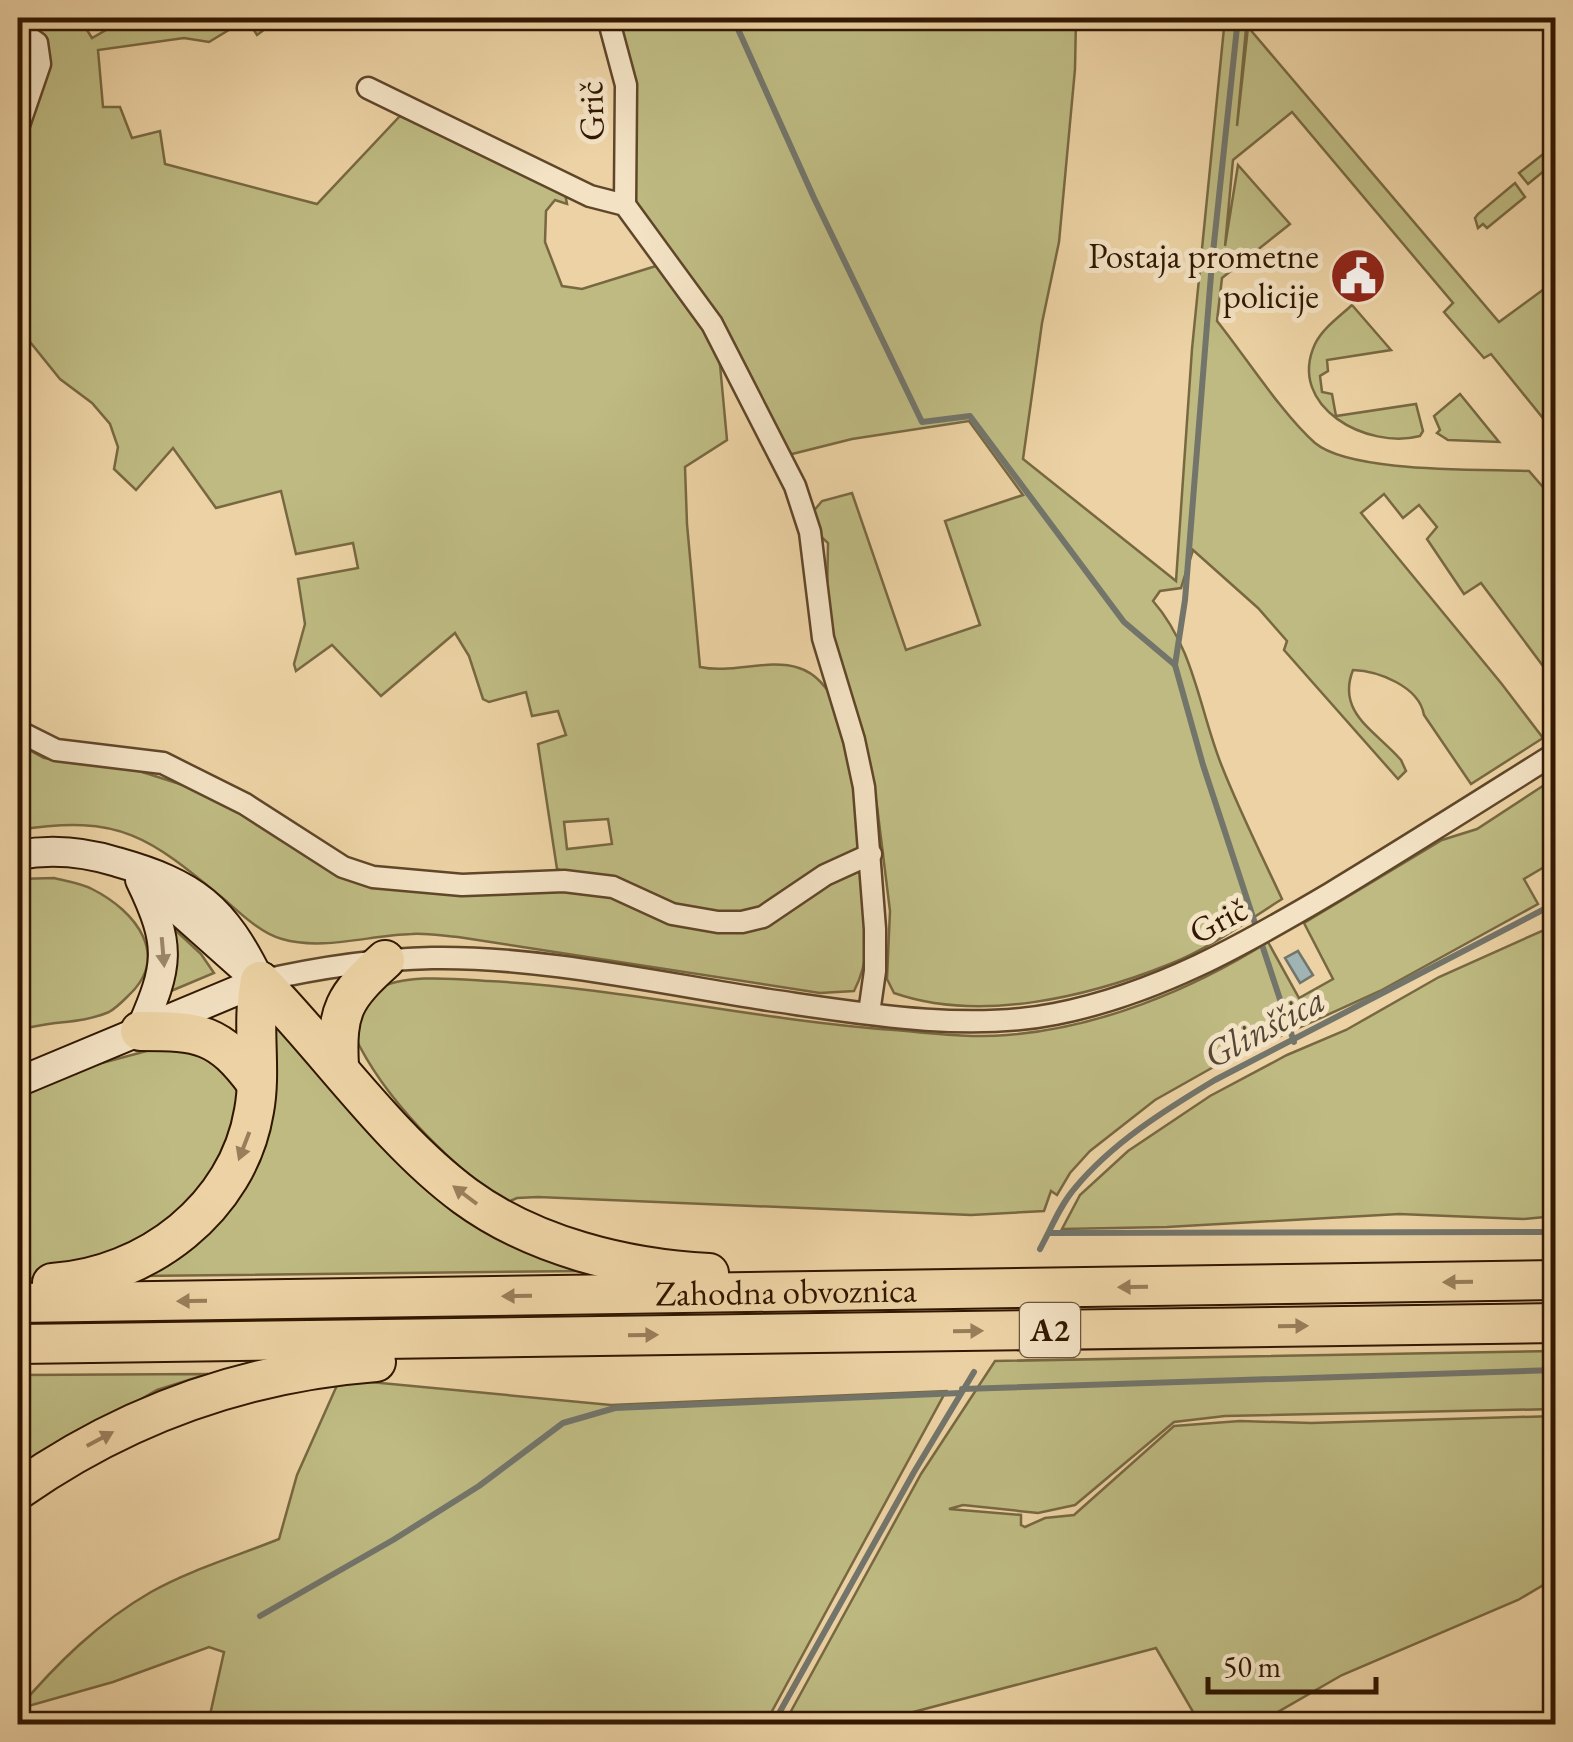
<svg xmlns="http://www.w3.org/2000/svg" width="1573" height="1742" viewBox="0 0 1573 1742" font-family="'EB Garamond',serif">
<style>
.green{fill:#beba82;stroke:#786841;stroke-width:2.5;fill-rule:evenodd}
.water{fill:#9fb4b3;stroke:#73756b;stroke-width:2.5}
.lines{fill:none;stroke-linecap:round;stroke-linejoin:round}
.stream{stroke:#73756b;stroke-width:6}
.street-casing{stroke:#604629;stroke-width:25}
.secondary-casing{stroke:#311700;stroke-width:32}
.highway-casing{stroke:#311700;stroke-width:42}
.street{stroke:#f3e2c4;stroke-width:20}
.secondary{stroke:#f3e2c4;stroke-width:28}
.highway{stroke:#ecd2a4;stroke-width:38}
.oneway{fill:#9c876c}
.oneway2{fill:#987e5a}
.labels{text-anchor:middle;stroke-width:10;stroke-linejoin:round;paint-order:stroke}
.shield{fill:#f3e2c4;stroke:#6b543b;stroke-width:2.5}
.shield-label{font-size:32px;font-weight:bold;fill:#311700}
.street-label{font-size:35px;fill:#311700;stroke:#f3e2c4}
.poi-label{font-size:35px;fill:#311700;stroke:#f3e2c4;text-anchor:end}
.water-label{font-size:38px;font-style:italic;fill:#524636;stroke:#f3e2c4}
</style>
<rect width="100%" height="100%" fill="#ecd2a4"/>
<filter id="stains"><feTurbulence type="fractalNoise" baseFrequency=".002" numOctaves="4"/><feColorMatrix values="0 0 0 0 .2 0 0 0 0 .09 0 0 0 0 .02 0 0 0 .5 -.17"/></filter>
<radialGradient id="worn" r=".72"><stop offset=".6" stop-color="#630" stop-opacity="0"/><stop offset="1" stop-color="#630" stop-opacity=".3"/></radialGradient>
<!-- green -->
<g class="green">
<path d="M127,18H280L257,35L247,19L209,42L184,38L98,50L103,107H120L132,138L160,131L165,164L317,204L400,116L564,188L567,204L555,200L546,211L545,242L562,286L582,289L656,266L697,312L719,354L727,440L685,467L687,524L700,667C732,674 768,658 799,668C835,679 851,737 857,771C862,795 859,824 859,848L756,912H688L557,869L538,744L566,735L558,711L532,716L526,692L489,702L483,699L469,656L455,633L381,696L332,645L296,671L294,664L305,624L298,579L358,568L353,543L296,554L281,491L216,508L173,448L136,490L114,469L118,447L110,424L92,403L60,379L18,327V142L49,55L45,37L35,29L82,22L92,38ZM608,819L612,844L567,849L564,822Z"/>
<path d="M616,18H1076L1075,69L1059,242L1042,323L1023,459L1176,581L1192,349L1225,18H1247L1237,126L1248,27L1499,322L1555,281V433L1491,354L1484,358L1444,312L1453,303L1292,112L1233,160L1225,246L1238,165L1290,224L1222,278L1217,321C1245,356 1283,415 1315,443C1351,473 1480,469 1529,471L1555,501L1556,670L1549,674L1481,583L1464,594L1427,539L1437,527L1419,505L1403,518L1384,494L1361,513L1501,683L1543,738L1471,784L1424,715C1419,686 1378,671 1353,670C1336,713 1376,731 1401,760L1406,771L1398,779L1284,650L1287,641L1258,608L1193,550L1181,588L1160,591L1153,601C1194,648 1199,708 1221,764C1239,810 1261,854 1282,899C1246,922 1210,948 1170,964C1088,997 980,1023 894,993L887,979L890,911L877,806L868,757L834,638L827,597L828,543L816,532L812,513L822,501L852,493L906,650L980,625L945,521L1023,495L969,421L852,439L788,455L643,220L633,196Z"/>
<polygon points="18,45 34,57 18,111"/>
<polygon points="1547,151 1555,162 1528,184 1519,173"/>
<polygon points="1515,183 1525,197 1487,228 1483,224 1478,228 1475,218 1478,214"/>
<path d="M1352,305L1391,350L1327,360L1328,371L1320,376L1322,392L1332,394L1336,416L1416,404L1423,431L1420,436C1368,450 1286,407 1315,344C1323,328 1339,317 1352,305Z"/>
<polygon points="1460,394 1499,442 1448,440 1437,433 1440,430 1434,416"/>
<path d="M18,744L44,758L136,770L186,786L245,813L314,860L611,895L717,931L853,870L866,875C867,915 873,955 854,991L820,993L458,937C443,936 427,933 412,934C370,935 323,951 282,939C262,934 241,914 225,900C149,837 121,814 18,830Z"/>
<path d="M1555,778V871L1551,863L1524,879L1538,904L1380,991L1217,1065L1155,1100L1090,1151L1070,1173L1057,1195L1051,1191L1044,1211L971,1215L538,1197L517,1198L503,1204C447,1158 386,1103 354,1035C358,1016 358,1001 376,990C404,973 456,979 488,981C624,988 757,1020 894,1030C931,1033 969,1038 1007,1035C1099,1028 1191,990 1268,942L1299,998L1333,979L1304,923L1442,840L1477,829Z"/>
<path d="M54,878C66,881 81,883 92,889C136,911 172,957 127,997C121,1003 116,1008 109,1012C79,1025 47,1020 18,1031V879Z"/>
<polygon points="171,926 201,954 214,973 171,991 168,989"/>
<polygon points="1544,930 1556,948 1555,1216 1523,1219 1399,1214 1167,1227 1062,1229 1080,1195 1128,1151 1210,1096 1287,1055 1346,1030 1439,977"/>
<polygon points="265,1014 384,1141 584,1271 140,1276 206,1223"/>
<polygon points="180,1042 198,1043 244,1095 213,1184 148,1244 35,1278 18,1279 18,1096 87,1067"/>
<polygon points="1555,1351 1555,1409 1225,1416 1174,1422 1075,1505 1038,1513 963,1505 949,1509 1021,1515 1021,1525 1025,1527 1045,1518 1074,1515 1174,1426 1240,1421 1311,1423 1555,1416 1555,1578 1518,1600 1342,1675 1257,1724 1200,1724 1156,1648 868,1724 784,1724 921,1474 995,1361"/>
<polygon points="208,1374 157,1390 18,1471 18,1375"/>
<path d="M349,1380L611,1405L946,1391L765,1724H208L224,1652L209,1647L113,1682L18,1709C57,1663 99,1622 151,1592C190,1570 237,1556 279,1539L297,1475L338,1383Z"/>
</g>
<!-- water -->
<polygon class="water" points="1298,951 1313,975 1300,983 1285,958"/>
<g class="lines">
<!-- stream -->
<g class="stream">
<polyline points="733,18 814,198 922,422 970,416 1124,622 1175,665 1203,765 1294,1042"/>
<polyline points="1175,665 1185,600 1212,262 1238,18"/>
<polyline points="1049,1233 1556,1232"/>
<path d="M1040,1249C1051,1229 1060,1205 1075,1188C1112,1143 1165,1110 1215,1080L1556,903"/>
<polyline points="962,1389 1556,1370"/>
<polyline points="260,1616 393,1540 479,1486 563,1423 615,1408 960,1393"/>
<polyline points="773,1724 914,1472 974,1372"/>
</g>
<!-- street casing -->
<g class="street-casing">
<g id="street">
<polyline points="608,18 626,85 625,205"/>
<polyline points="18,38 27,36 37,43 40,64 18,128"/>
<polyline points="368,88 590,196 625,205 712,324 795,486 810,532 823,638 854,740 864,787 875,929 875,971 869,1013"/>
<polyline points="18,731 56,750 163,763 245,804 343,867 373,877 462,885 564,881 613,887 672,914 718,922 742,922 763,917 825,875 871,854"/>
<path d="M260,981C317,968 374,959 432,958C538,956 664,984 769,1000C859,1013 965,1032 1055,1014C1157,994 1243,945 1331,893C1407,847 1481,800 1556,753"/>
</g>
</g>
<!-- secondary casing -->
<g class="secondary-casing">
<g id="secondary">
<path d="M18,855C50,849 85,852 117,862C195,884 224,907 260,981"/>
<polyline points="141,877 250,974"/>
<path d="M140,1031C169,965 172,946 140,880"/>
<polyline points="18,1082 260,981"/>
</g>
</g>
<!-- highway casing -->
<g class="highway-casing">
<g id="highway">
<path d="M260,981C327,1049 389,1140 465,1196C533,1246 626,1269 709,1273"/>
<path d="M140,1031C200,1031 219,1033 256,1083"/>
<path d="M339,1066C336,1010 344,997 385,960"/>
<path d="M52,1283C147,1277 238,1208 254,1111C262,1068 251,1026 260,981"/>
<path id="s1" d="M18,1303L1556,1280"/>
<polyline points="18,1344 1556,1323"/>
<path d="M18,1490C125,1415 245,1372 376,1362"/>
</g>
</g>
<!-- street -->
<use href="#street" class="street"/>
<!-- secondary -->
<use href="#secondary" class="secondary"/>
<!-- highway -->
<use href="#highway" class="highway"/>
</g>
<!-- one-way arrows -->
<defs><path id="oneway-solid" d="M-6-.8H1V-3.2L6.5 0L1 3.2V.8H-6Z" transform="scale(2.5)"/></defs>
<use class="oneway" href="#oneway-solid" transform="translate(163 952) rotate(85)"/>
<g class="oneway2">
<use href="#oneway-solid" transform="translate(244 1146) rotate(111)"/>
<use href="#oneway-solid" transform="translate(465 1195) rotate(-143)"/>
<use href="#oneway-solid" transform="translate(1458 1282) rotate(179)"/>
<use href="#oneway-solid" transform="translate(1133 1287) rotate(179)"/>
<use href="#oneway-solid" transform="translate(517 1296) rotate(179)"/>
<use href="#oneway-solid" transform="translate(192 1301) rotate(179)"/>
<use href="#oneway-solid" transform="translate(1293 1326) rotate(-1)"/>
<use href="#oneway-solid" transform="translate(968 1331) rotate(-1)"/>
<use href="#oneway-solid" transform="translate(643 1335) rotate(-1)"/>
<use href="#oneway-solid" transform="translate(100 1439) rotate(-28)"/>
</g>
<!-- icons -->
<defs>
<g id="civic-disc" transform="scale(2.875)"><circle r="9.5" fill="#8f2418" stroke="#f3e2c4"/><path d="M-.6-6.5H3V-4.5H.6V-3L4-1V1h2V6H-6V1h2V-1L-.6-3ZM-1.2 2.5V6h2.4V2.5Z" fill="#fff"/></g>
</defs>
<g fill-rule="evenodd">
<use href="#civic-disc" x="1358" y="276"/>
</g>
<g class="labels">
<!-- shield labels -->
<rect class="shield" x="1020" y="1303" width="60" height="54" rx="8"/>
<g class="shield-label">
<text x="1050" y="1341">A2</text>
</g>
<!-- street labels -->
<g class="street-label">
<text transform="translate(591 111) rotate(-92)" y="12">Grič</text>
<text transform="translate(1218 920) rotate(-28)" y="12">Grič</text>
<text dy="12" stroke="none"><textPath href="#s1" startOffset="768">Zahodna obvoznica</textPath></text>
</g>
<!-- poi labels -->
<g class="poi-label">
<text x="1319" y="268">Postaja prometne<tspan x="1319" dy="40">policije</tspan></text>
</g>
<!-- water labels -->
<g class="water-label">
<text transform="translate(1264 1027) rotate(-28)" y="13">Glinščica</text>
</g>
</g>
<!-- margin -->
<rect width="1573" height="1742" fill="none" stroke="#ecd2a4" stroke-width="60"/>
<rect x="20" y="20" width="1533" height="1702" fill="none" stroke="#311700" stroke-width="5"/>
<rect x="30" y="30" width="1513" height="1682" fill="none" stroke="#311700" stroke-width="2.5"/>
<!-- scale -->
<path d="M1208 1677v15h168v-15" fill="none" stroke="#311700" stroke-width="5"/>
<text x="1223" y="1677" font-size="30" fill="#311700" stroke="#f3e2c4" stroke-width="8" paint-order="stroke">50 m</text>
<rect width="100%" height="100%" filter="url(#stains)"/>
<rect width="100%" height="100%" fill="url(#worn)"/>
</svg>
